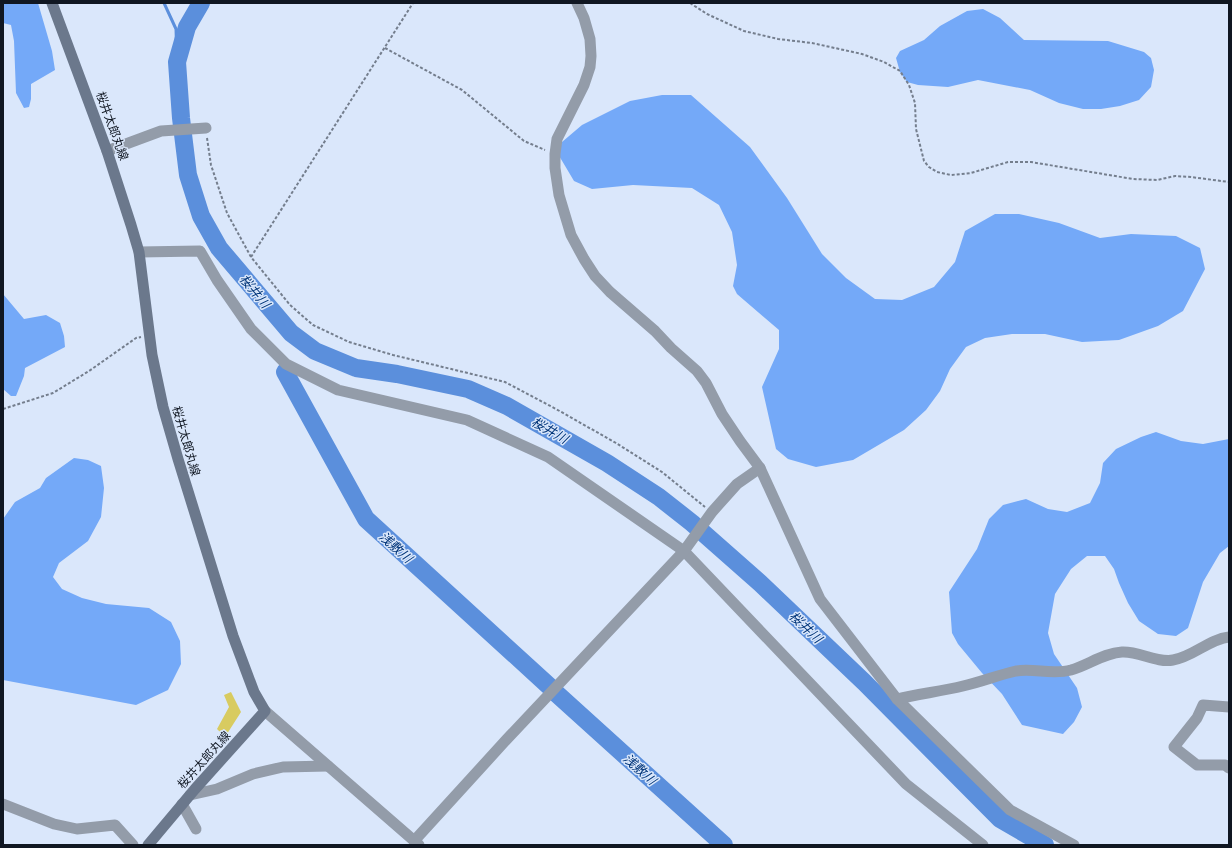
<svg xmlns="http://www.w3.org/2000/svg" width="1232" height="848" viewBox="0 0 1232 848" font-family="Jost,'Noto Sans JP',sans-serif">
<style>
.forest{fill:#74a9f8}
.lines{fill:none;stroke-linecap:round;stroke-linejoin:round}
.stream{stroke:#5b8fdc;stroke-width:3}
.river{stroke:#5b8fdc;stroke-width:18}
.building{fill:#d8cb60}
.path{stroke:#747e8d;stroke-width:2;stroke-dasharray:3 2;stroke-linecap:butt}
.minor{stroke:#939ca9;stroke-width:11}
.tertiary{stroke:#939ca9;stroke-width:11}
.secondary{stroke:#6b788c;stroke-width:11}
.labels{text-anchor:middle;stroke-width:3;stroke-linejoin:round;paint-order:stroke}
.street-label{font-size:12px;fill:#101722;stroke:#dae7fb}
.water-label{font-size:13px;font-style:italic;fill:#03367a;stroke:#dae7fb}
</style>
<rect width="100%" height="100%" fill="#dae7fb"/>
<!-- forest -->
<g class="forest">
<polygon points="3,3 38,3 52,51 55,70 31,84 31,99 29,107 24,108 16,93 14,41 11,25 3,23"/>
<polygon points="983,9 1000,18 1024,40 1108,41 1144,52 1151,58 1154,70 1151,87 1139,100 1120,106 1101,109 1083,109 1059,103 1030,90 978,80 948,87 918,85 907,82 900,72 896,58 900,51 924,40 940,26 967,11"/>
<polygon points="662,95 691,95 750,147 787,198 822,254 846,278 875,299 902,300 934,287 955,262 965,231 995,214 1019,214 1059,223 1100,238 1131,234 1176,236 1200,248 1205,269 1183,311 1158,326 1119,340 1082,342 1045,334 1012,334 985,338 966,347 950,369 940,391 926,410 904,430 853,460 816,467 788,459 776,449 762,387 779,349 779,330 737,294 733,286 737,265 732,232 719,205 692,188 633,185 592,189 574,181 558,154 562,142 582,125 630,101"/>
<polygon points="3,294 24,319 46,315 60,323 64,336 65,347 25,368 24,376 16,396 11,396 3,389"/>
<polygon points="1156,432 1181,441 1203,444 1229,439 1229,546 1220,553 1203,582 1188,628 1176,636 1158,634 1139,621 1128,603 1119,583 1114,569 1105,556 1087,556 1071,569 1055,594 1048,633 1054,654 1077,688 1082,707 1074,722 1063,734 1022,725 1002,694 982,673 958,644 952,633 949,592 977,549 989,519 1003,505 1026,499 1048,509 1067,512 1090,503 1100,483 1103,463 1116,449 1141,437"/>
<polygon points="74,458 88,460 101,466 104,488 101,517 88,541 59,563 53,577 62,589 82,598 106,604 149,608 171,622 180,641 181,664 168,690 136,705 3,680 3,519 15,502 40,488 46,478"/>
</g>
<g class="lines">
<!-- stream -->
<polyline class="stream" points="164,3 176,29 177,62"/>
<!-- river -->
<g class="river">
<polyline points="201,3 187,27 177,62 181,118 188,175 201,216 219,248 291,333 315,351 356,368 397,374 468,389 507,406 607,463 659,497 692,523 760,583 864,682 1000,819 1045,845"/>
<polyline points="285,372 366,519 550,687"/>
<polyline points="557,694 724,845"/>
</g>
</g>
<!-- building -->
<polygon class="building" points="231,692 241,712 225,737 217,729 229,707 224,695"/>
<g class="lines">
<!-- path -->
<g class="path">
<polyline points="690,3 707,14 744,31 778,39 812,43 862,54 884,62 900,71 909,85 915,103 916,129 924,161 929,167 937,172 951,175 971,173 1008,162 1031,162 1133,179 1157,180 1175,176 1191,177 1229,182"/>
<polyline points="385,48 462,90 524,141 545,150"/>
<polyline points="207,138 211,165 227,213 251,257 290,305 313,325 349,342 393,355 505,382 556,409 616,443 662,472 705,507"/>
<polyline points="251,257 413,3"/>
<polyline points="3,409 53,393 89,371 136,338 141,337"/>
</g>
<!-- minor -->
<g class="minor">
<polyline points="577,3 584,18 590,39 591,56 590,67 584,85 557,139 555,154 555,168 559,195 571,235 584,259 595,276 610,292 655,331 671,348 697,371 706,383 722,414 740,441 760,468 820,599 897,699 1010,810 1074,845"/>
<polyline points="107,151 161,131 206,128"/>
<polyline points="139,252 200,251 217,280 251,329 286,364 338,390 467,420 548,457 684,551 906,784 983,845"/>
<path d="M897,699C919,694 942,691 963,686C981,682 998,675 1016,671C1034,668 1052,675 1071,670C1088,665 1104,653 1122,652C1139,651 1156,663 1173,660C1193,657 1209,639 1229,637"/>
<polyline points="1229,707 1203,705 1197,718 1174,747 1197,765 1225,765 1229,768"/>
<polyline points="190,795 217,789 253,774 283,767 328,766"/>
<polyline points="3,804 54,824 77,829 115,825 133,845"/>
<polyline points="182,804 196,829"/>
<polyline points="414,841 507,739 684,551 712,512 737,484 760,468"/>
</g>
<!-- tertiary -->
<polyline class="tertiary" points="265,711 419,845"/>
<!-- secondary -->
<polyline class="secondary" points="52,3 107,151 131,225 139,252 152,355 163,407 178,459 233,636 254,692 265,711 195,789 148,845"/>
</g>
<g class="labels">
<!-- street labels -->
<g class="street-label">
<text transform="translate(112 126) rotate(70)" y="4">桜井太郎丸線</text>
<text transform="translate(186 441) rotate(74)" y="4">桜井太郎丸線</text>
<text transform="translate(204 760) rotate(-48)" y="4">桜井太郎丸線</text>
</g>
<!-- water labels -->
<g class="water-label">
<text transform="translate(255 291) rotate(50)" y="5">桜井川</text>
<text transform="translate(550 430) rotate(30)" y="5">桜井川</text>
<text transform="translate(396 547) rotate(42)" y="5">浅敷川</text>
<text transform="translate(806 627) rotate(43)" y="5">桜井川</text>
<text transform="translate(640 769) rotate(42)" y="5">浅敷川</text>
</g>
</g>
<!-- border -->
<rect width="1232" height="848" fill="none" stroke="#101722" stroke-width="8"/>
</svg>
